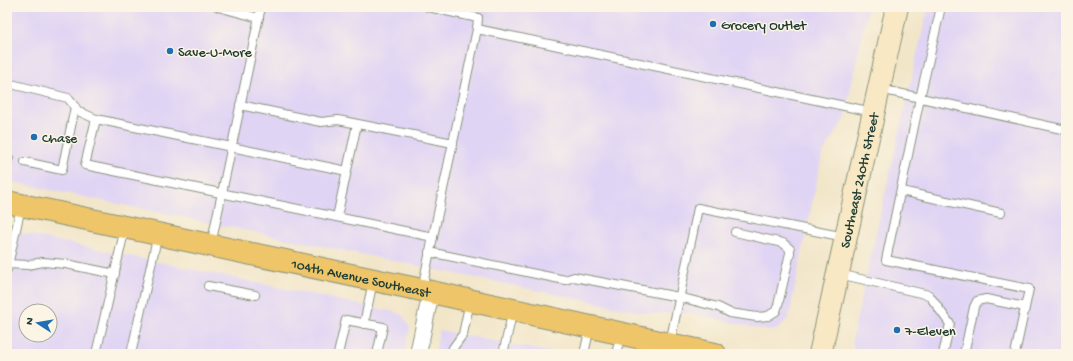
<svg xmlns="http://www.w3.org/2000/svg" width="1073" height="361" viewBox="0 0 1073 361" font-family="'Gochi Hand',sans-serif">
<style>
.built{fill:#e0d4f4;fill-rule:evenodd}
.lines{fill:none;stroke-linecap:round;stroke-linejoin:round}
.service-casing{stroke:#88927e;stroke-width:10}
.minor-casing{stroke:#88927e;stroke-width:18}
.secondary-casing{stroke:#88927e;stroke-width:24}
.primary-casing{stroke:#88927e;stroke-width:24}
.service{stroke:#fff;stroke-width:8}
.minor{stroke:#fff;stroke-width:16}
.secondary{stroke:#f8e8c3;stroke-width:22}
.primary{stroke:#eec569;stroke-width:22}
.poi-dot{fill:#1f6fb2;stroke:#fcf5e5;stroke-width:1.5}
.labels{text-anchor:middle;stroke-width:3;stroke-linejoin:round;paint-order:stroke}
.poi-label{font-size:14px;fill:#1f3d34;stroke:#fcf5e5;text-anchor:start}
.street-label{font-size:14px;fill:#1f3d34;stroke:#fcf5e5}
</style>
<rect width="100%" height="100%" fill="#fcf5e5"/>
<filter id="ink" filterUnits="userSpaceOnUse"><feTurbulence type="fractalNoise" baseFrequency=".025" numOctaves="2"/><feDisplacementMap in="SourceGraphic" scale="8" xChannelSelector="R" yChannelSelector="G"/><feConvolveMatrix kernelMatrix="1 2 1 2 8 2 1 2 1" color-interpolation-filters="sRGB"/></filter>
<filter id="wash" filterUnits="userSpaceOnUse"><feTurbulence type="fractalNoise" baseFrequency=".012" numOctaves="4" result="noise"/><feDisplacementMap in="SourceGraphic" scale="16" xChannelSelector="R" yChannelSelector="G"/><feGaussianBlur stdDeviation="0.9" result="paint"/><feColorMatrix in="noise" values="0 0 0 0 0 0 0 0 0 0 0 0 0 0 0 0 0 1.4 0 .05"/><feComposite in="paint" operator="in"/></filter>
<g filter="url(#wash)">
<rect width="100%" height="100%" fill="#f2e6c9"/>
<!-- built -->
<g class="built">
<polygon points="7,7 868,7 844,120 822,155 789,317 778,329 769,331 690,313 651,314 7,181"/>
<polygon points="928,7 1066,7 1066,354 856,354 853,347 852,340 868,267"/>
<path d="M7,230L395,312L402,315L406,320L410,329L404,354H7ZM26,311H50V335H26Z"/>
<polygon points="439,330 560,354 435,354"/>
</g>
</g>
<g filter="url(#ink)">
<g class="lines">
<!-- service casing -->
<g class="service-casing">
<g id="service">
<polyline points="218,7 259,18"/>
<polyline points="428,7 478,18 477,29"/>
<polyline points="941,7 920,98 886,260 1029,289 1015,354"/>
<polyline points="7,83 68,98 78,111 96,119"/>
<polyline points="880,89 1066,130"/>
<polyline points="240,105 321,122 338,120 453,143"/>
<polyline points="7,158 9,158"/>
<polyline points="25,162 62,170 75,107"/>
<polyline points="347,171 96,119 85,165 433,237"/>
<polyline points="901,191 1001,213"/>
<polyline points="337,217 357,124"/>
<polyline points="211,245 261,7"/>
<polyline points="429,252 565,280 574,277 679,297 718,307 730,313 757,317 768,316 776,311 778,305 790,253 790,249 783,243 735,232"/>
<polyline points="7,264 28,265 43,262 66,264 115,274"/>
<polyline points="7,270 21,207"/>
<polyline points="839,274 929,295 950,324 943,354"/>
<polyline points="208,286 255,295"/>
<polyline points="422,289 477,29 873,112"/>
<polyline points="364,324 373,281"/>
<polyline points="670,343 698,208 845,237"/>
<polyline points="7,353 13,354"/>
<polyline points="96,354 125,228"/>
<polyline points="131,354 158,234"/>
<polyline points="338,354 346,320 383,327 377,354"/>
<polyline points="451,354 453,348 463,334 470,301"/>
<polyline points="503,354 513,310"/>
<polyline points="584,354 590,327"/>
<polyline points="616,354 621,334"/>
<polyline points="649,354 652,341"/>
<polyline points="964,354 974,307 977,301 986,299 1025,307"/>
</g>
</g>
<!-- minor casing -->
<g class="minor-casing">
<polyline id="minor" points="418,354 431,292"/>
</g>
<!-- secondary casing -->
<g class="secondary-casing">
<g id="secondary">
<path id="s1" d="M820,354L897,7"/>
</g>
</g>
<!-- primary casing -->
<g class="primary-casing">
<g id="primary">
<path id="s2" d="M7,202L431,292L715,354"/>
</g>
</g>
<!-- service -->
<use href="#service" class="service"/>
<!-- minor -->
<use href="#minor" class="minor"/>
<!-- secondary -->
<use href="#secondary" class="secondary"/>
<!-- primary -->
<use href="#primary" class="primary"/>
</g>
</g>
<!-- markers -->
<g class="poi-dot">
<circle cx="713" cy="24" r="4"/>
<circle cx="170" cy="51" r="4"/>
<circle cx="34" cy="137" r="4"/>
<circle cx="897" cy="330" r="4"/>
</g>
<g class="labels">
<!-- poi labels -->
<g class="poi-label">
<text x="721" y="29">Grocery Outlet</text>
<text x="178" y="56">Save-U-More</text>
<text x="42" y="142">Chase</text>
<text x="905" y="335">7-Eleven</text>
</g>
<!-- street labels -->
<g class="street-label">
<text dy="5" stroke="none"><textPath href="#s1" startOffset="178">Southeast 240th Street</textPath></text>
<text dy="5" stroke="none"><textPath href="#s2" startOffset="362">104th Avenue Southeast</textPath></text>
</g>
</g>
<!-- margin -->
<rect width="1073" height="361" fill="none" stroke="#fcf5e5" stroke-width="24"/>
<!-- north arrow -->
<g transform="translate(38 323) rotate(282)"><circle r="19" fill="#fcf5e5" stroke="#a4ab9e"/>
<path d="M0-3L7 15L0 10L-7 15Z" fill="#1f6fb2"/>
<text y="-6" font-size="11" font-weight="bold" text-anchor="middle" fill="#1f3d34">N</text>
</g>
</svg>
